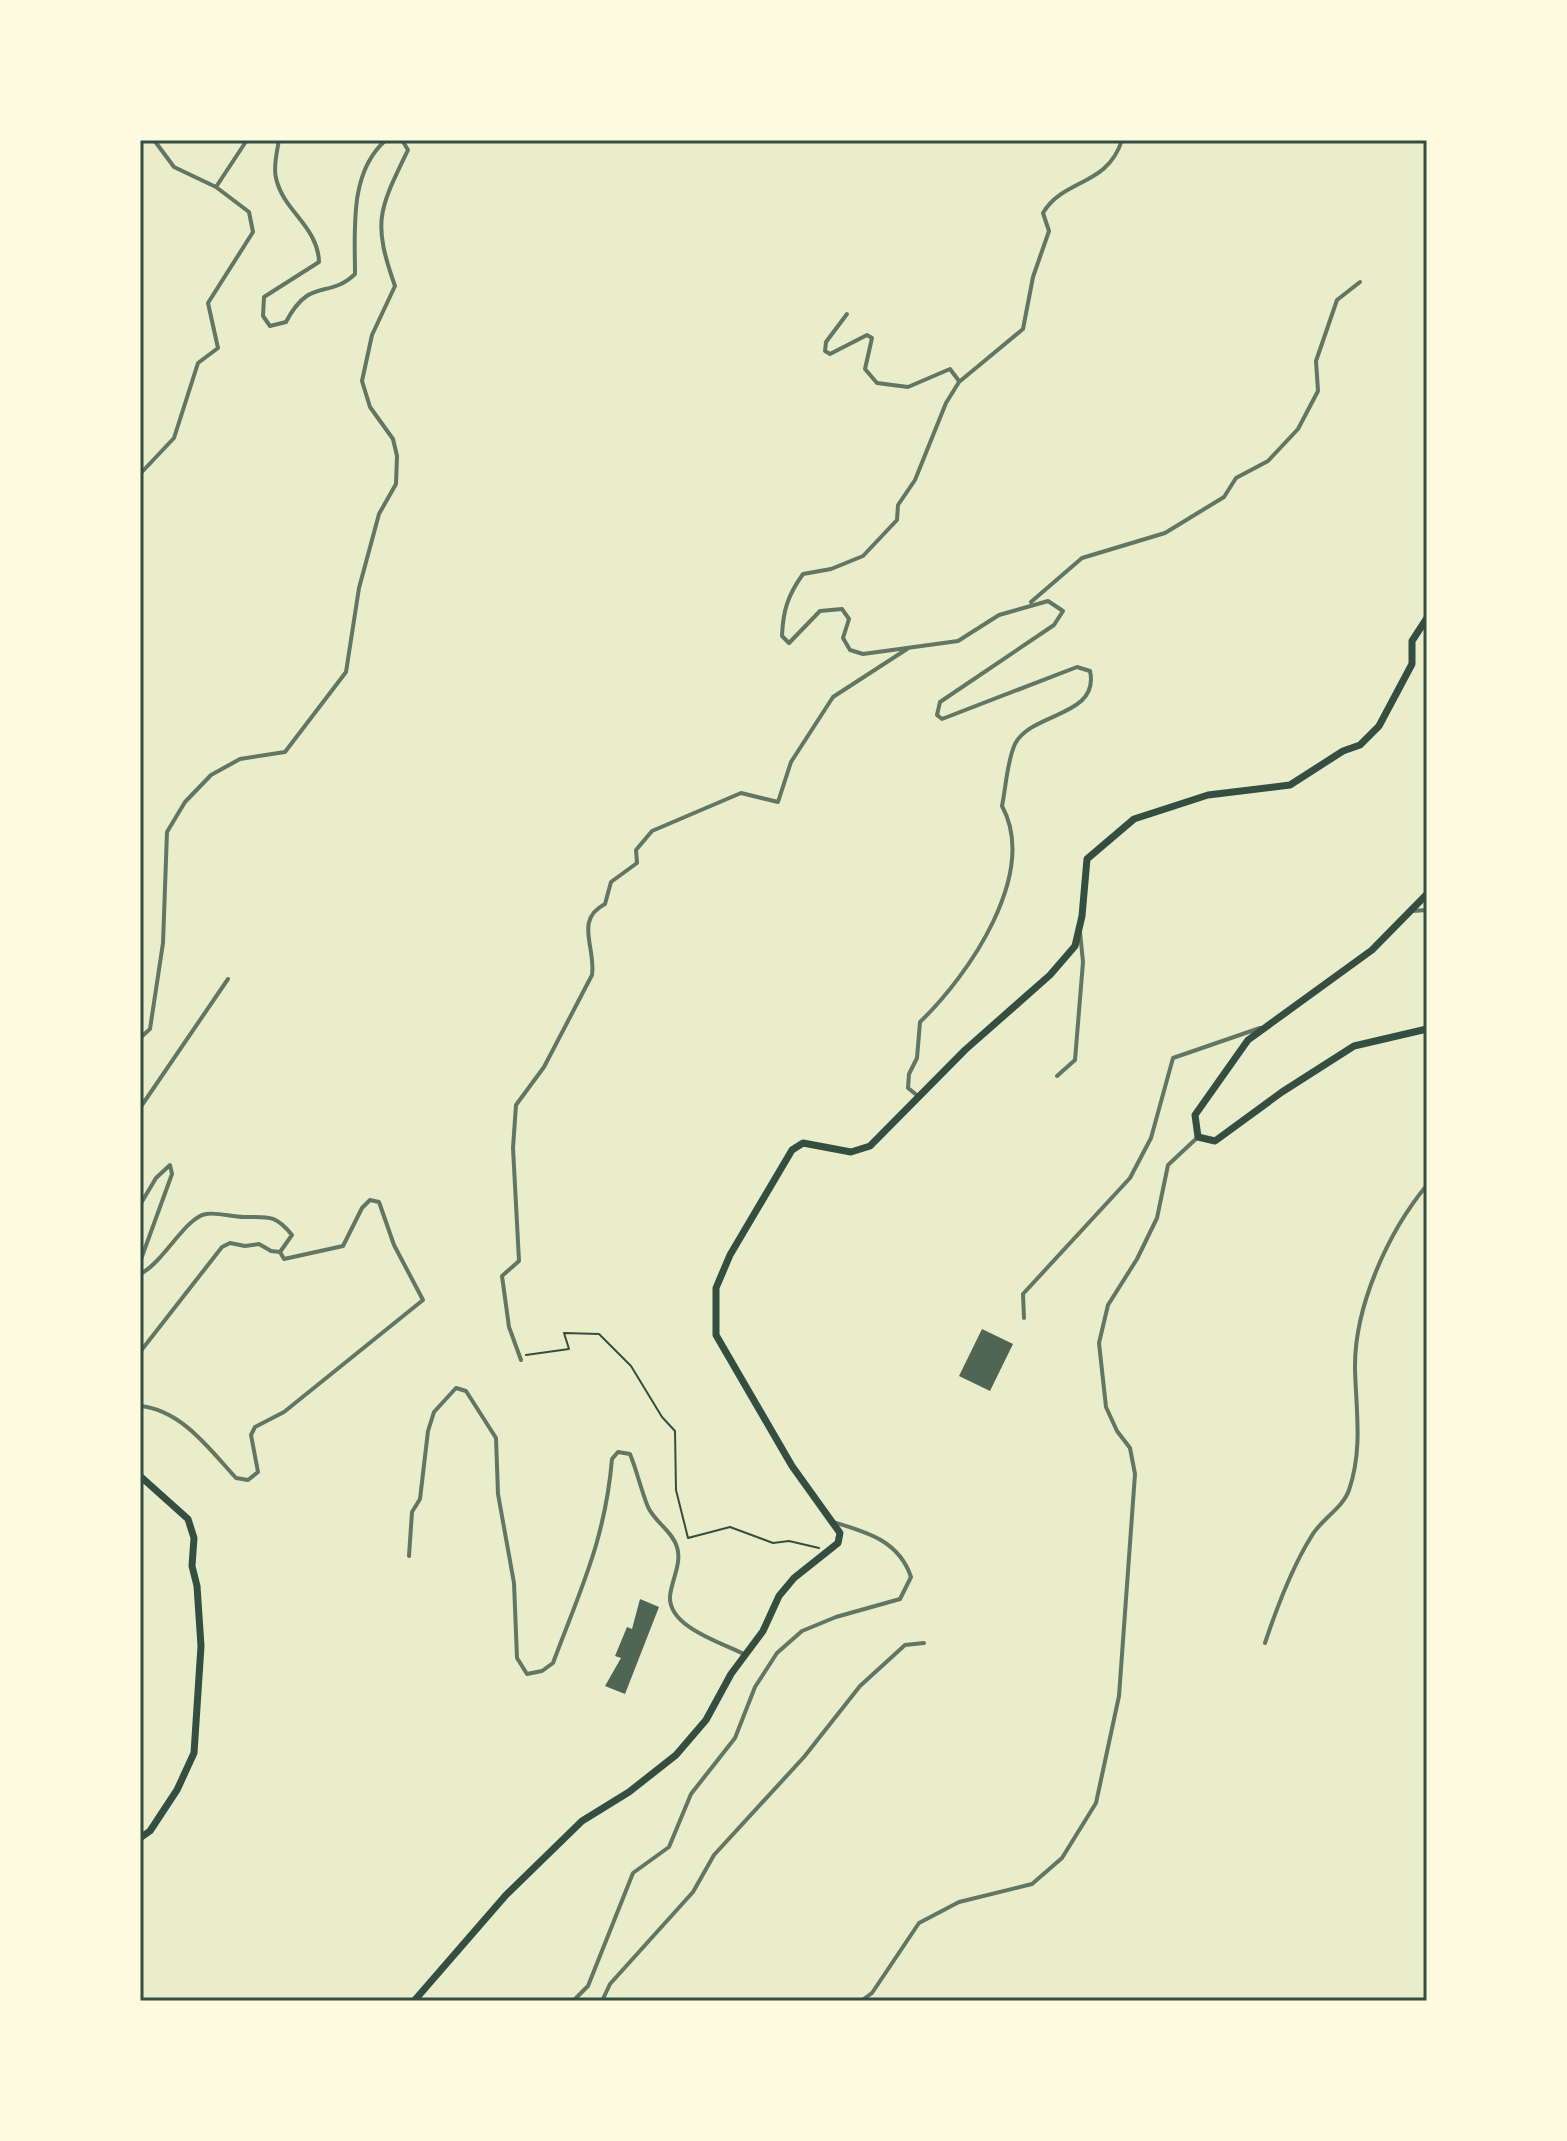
<svg xmlns="http://www.w3.org/2000/svg" width="1567" height="2141" viewBox="0 0 1567 2141" font-family="'IBM Plex Sans',sans-serif">
<style>
.building{fill:#4f6655}
.lines{fill:none;stroke-linecap:round;stroke-linejoin:round}
.path{stroke:#344e41;stroke-width:2}
.minor{stroke:#617663;stroke-width:4}
.primary{stroke:#344e41;stroke-width:7}
.trunk{stroke:#344e41;stroke-width:7}
.neatline{fill:none;stroke:#344e41;stroke-width:3}
</style>
<rect width="100%" height="100%" fill="#e9edc9"/>
<!-- building -->
<g class="building">
<polygon points="982,1329 1013,1344 990,1391 959,1376"/>
<polygon points="640,1599 659,1607 625,1694 605,1686 621,1658 615,1656 627,1627 632,1629"/>
</g>
<g class="lines">
<!-- path -->
<polyline class="path" points="526,1355 569,1349 564,1333 599,1334 631,1366 662,1417 675,1431 676,1490 688,1538 730,1527 773,1543 789,1541 819,1548"/>
<!-- minor -->
<g class="minor">
<polyline points="154,140 174,167 216,187 247,140"/>
<path d="M279,140C277,152 273,167 276,178C283,211 318,226 319,262L264,297L263,316L270,326L286,322C310,276 328,300 355,274C355,229 349,172 386,140"/>
<polyline points="847,314 826,342 825,351 830,354 867,335 872,338 865,369 877,383 908,387 950,369 959,381"/>
<polyline points="140,474 174,438 198,363 218,348 208,303 253,232 249,212 216,187"/>
<polyline points="1031,602 1082,558 1165,533 1224,497 1236,478 1268,461 1298,429 1318,391 1316,361 1337,300 1360,282"/>
<polyline points="1412,911 1427,910"/>
<path d="M140,1038L150,1029L163,943L167,832L185,802L211,775L240,759L285,752L346,672L359,588L379,514L396,484L397,456L393,439L370,407L362,381L372,335L395,286C372,221 379,210 408,150L402,140"/>
<polyline points="1057,1076 1075,1060 1083,962 1080,932"/>
<path d="M918,1096L908,1088L909,1074L917,1058L920,1022C968,976 1039,874 1002,806C1006,787 1007,761 1015,744C1031,712 1100,717 1090,671L1077,667L942,719L937,715L940,702L1054,625L1063,611L1048,601L999,615L958,641L863,654L850,650L843,638L849,619L842,609L820,611L789,643L782,636C783,610 788,595 803,574L831,569L863,556L897,520L898,505L915,480L946,403L959,382L1023,329L1033,277L1049,231L1043,213C1064,178 1107,187 1122,140"/>
<polyline points="140,1108 228,979"/>
<polyline points="140,1205 156,1178 170,1165 172,1174 140,1262"/>
<path d="M140,1266L142,1273C164,1261 186,1217 206,1214C217,1212 232,1217 244,1217C268,1217 275,1214 292,1235L280,1252"/>
<polyline points="1024,1318 1023,1294 1130,1178 1151,1138 1173,1058 1260,1028"/>
<path d="M140,1352L222,1247L230,1243L245,1246L259,1244L271,1251L280,1252L284,1259L343,1246L362,1208L370,1200L379,1202L394,1245L423,1300L284,1412L255,1427L251,1435L258,1472L248,1480L236,1478C210,1450 182,1410 140,1406"/>
<path d="M521,1360L509,1327L502,1276L519,1261L513,1148L516,1105L544,1067L592,975C596,947 574,920 605,904L611,882L637,863L636,850L652,831L741,793L778,802L791,762L833,697L907,649"/>
<path d="M409,1556L412,1512L420,1499L428,1431L434,1412L456,1388L466,1391L496,1438L498,1494L514,1583L517,1658L527,1674L542,1671L553,1663C581,1588 605,1540 612,1459L618,1452L630,1454C637,1471 641,1490 648,1507C654,1521 673,1532 677,1547C682,1563 672,1579 670,1596C668,1627 722,1643 744,1654"/>
<path d="M1265,1643C1277,1607 1291,1569 1311,1537C1320,1520 1343,1508 1349,1490C1363,1449 1356,1410 1355,1369C1354,1307 1388,1232 1427,1185"/>
<path d="M573,2001L588,1986L633,1873L669,1847L691,1794L735,1738L755,1687L777,1653L802,1631L836,1617L900,1599L911,1577C899,1541 867,1532 833,1522"/>
<polyline points="602,2001 610,1984 693,1892 714,1855 804,1757 860,1686 905,1645 924,1643"/>
<polyline points="861,2001 872,1993 919,1923 959,1902 1032,1884 1062,1858 1096,1803 1119,1696 1135,1474 1130,1448 1117,1431 1106,1407 1099,1343 1108,1305 1137,1259 1157,1218 1168,1165 1198,1137"/>
</g>
<!-- primary -->
<polyline class="primary" points="1427,894 1372,950 1248,1040 1195,1115 1198,1137 1215,1141 1282,1092 1354,1046 1427,1029"/>
<!-- trunk -->
<g class="trunk">
<polyline points="140,1476 188,1519 194,1538 192,1566 197,1586 201,1646 194,1753 177,1790 150,1831 140,1838"/>
<polyline points="414,2001 506,1895 582,1821 629,1792 676,1755 706,1720 731,1674 763,1631 779,1596 794,1578 838,1543 840,1533 792,1466 716,1335 716,1288 730,1255 792,1150 803,1143 851,1152 870,1146 965,1050 1050,975 1075,946 1082,916 1087,859 1134,819 1208,795 1290,785 1343,751 1360,745 1379,726 1412,664 1412,641 1427,618"/>
</g>
</g>
<!-- border -->
<rect width="1567" height="2141" fill="none" stroke="#fefae0" stroke-width="284"/>
<rect x="142" y="142" width="1283" height="1857" class="neatline"/>
</svg>
